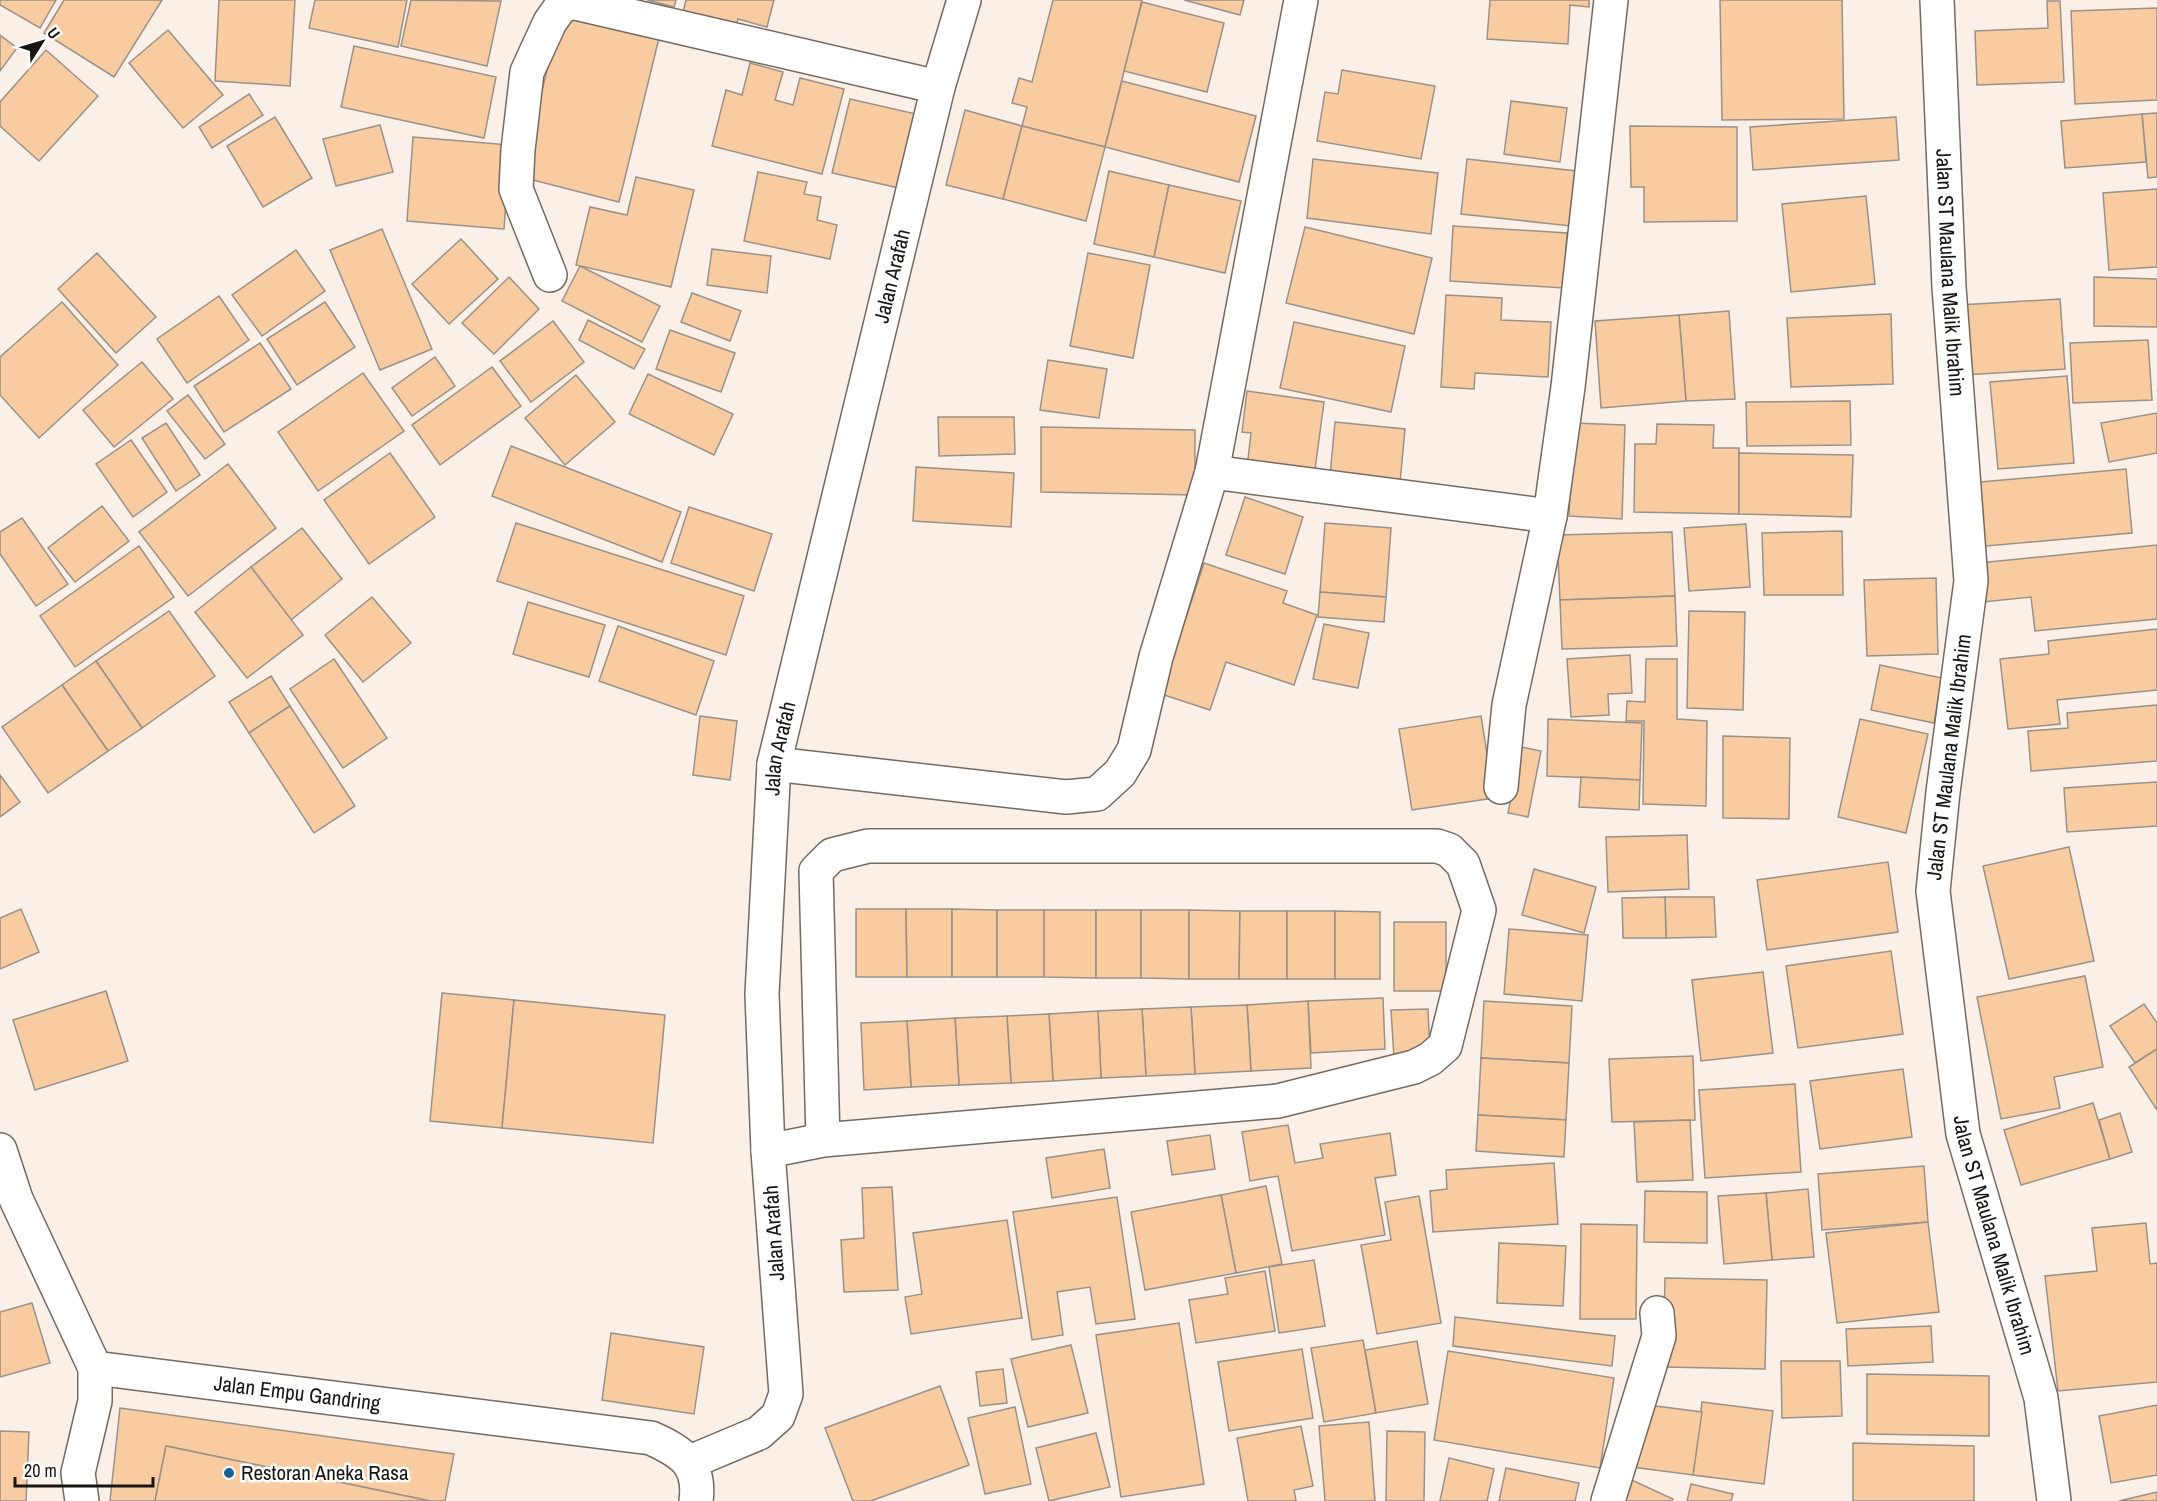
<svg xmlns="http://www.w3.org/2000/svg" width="2157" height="1501" viewBox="0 0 2157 1501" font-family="'Archivo Narrow',sans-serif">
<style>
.building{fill:#f9cba1;stroke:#9a9188;stroke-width:1.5}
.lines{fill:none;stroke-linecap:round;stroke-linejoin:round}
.minor-casing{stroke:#736a62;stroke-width:36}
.minor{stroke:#fff;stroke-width:33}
.poi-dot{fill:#176396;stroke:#fff;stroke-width:2}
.labels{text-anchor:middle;stroke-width:5;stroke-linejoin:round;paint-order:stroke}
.street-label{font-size:21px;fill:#171411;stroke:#fff}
.poi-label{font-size:21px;fill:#171411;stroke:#fff;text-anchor:start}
</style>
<rect width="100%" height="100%" fill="#fbf0e7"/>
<!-- building -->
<g class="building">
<polygon points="0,0 56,0 40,28 0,5"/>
<polygon points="64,0 162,0 114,77 44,33"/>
<polygon points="219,0 295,0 290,86 215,81"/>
<polygon points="315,0 407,0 398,47 309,28"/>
<polygon points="411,0 501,1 487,66 401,46"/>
<polygon points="647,0 676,0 674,7"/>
<polygon points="686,0 774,0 767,27 738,19 733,35 681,21"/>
<polygon points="1053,0 1142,0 1105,147 1022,126 1027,107 1012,103 1019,78 1032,82"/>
<polygon points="1184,0 1244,0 1240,15"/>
<polygon points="1490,0 1589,0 1589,7 1570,5 1568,44 1487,39"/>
<polygon points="1720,0 1842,0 1844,119 1722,120"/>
<polygon points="2047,1 2060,1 2064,82 1977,85 1975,31 2048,28"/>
<polygon points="1142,2 1224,23 1207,92 1124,71"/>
<polygon points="2157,8 2157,100 2075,104 2071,11"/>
<polygon points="561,13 659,38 619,202 521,177"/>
<polygon points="168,30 223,95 183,128 129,63"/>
<polygon points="0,35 17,48 0,71"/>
<polygon points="354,46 496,77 484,138 341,107"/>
<polygon points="46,50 98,96 39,161 0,126 0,102"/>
<polygon points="750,63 783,72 775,100 793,105 800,78 844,89 822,174 712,146 726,90 742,95"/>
<polygon points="1342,70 1435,86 1421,159 1317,141 1325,92 1338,94"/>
<polygon points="1122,81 1256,116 1239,182 1105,147"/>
<polygon points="249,94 263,115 212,148 199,127"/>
<polygon points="850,99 916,114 899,188 832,173"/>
<polygon points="1511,101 1567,108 1560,162 1504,154"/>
<polygon points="965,110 1022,126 1003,199 946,185"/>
<polygon points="2157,113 2157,177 2148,178 2142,114"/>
<polygon points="2142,114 2146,162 2065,168 2061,121"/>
<polygon points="275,117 312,178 263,207 227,146"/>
<polygon points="1896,117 1899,160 1753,170 1750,127"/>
<polygon points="380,125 393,172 336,186 323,139"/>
<polygon points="1022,126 1105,147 1086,221 1003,199"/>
<polygon points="1630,126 1737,127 1737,221 1644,222 1644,187 1631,187"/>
<polygon points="413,137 510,145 504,229 407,221"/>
<polygon points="1313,159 1438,173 1431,234 1307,218"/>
<polygon points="1467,159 1577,171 1571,226 1461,214"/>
<polygon points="1109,171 1169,185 1154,257 1094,244"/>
<polygon points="758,172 807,182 804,194 821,197 817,220 837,225 830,259 744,241"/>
<polygon points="636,177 694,190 671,287 576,265 590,207 627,215"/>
<polygon points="1169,185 1241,201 1225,273 1154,257"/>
<polygon points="2157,189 2157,267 2109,270 2103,193"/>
<polygon points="1866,196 1875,284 1791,292 1782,204"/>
<polygon points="1453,226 1567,233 1564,288 1450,281"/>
<polygon points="1305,227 1432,258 1414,334 1286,303"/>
<polygon points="382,229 432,349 380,370 330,250"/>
<polygon points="461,239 498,279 449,324 412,284"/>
<polygon points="712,249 771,256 767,293 707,285"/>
<polygon points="296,250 325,291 262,336 232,295"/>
<polygon points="97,253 156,317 116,353 58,289"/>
<polygon points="1088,253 1150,265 1133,358 1070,346"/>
<polygon points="580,266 660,306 642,342 562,301"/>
<polygon points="509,277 539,309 494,354 462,323"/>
<polygon points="2094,277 2157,279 2157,327 2094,326"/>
<polygon points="692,293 741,311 730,341 681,322"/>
<polygon points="1446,295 1502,298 1501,320 1551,322 1548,377 1475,373 1474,389 1441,387"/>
<polygon points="219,296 249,340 187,383 157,339"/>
<polygon points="2060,299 2065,369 1964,375 1960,305"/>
<polygon points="62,302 118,365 39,438 0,395 0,357"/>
<polygon points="325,302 355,347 297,385 267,339"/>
<polygon points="1729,311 1735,399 1686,401 1679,315"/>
<polygon points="1891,314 1893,384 1791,387 1787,318"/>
<polygon points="1679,315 1686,401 1601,408 1595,321"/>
<polygon points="588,320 645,349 634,369 579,340"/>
<polygon points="553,321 584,362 531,402 500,361"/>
<polygon points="1294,322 1405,346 1391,412 1280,388"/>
<polygon points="670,330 735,353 721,392 656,369"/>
<polygon points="2148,340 2152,400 2073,403 2070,343"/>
<polygon points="260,343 291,389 224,432 194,386"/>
<polygon points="435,357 455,386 412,416 392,388"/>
<polygon points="1048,360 1107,369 1099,418 1040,410"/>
<polygon points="142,362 173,399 114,447 83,410"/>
<polygon points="492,367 521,406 440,465 412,425"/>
<polygon points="363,373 404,431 318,491 278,432"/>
<polygon points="648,374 733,414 714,455 629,414"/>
<polygon points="576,375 615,422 565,465 525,418"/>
<polygon points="2067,376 2074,463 1998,469 1990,382"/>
<polygon points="1247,391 1324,402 1314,477 1247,468 1251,433 1242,432"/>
<polygon points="188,395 225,444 205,459 167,411"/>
<polygon points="1850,401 1851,445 1747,446 1746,402"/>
<polygon points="2157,413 2157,453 2109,462 2101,423"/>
<polygon points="938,417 1014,417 1015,454 939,456"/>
<polygon points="1335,422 1405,429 1400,483 1330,476"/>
<polygon points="166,423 200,475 176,491 142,438"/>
<polygon points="1573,423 1625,425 1622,519 1569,516"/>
<polygon points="1657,424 1714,425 1713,448 1739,448 1739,514 1634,512 1635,444 1656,444"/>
<polygon points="1041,427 1195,430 1195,495 1041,492"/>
<polygon points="131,440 167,492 133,517 96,464"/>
<polygon points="511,446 681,512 662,562 492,496"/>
<polygon points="390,453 435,517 369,564 324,500"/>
<polygon points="1739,453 1853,455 1851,517 1739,514"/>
<polygon points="228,464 276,528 188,596 139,532"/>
<polygon points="916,467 1014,473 1011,527 913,521"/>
<polygon points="2126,469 2132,533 1975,547 1969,483"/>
<polygon points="1245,497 1303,517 1285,574 1226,555"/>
<polygon points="102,506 129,541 75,582 48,548"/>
<polygon points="689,507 772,534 754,591 671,563"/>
<polygon points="22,518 68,584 36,606 0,554 0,532"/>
<polygon points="516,523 744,596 726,655 497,581"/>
<polygon points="1325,523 1391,528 1386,597 1320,592"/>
<polygon points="1746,524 1750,587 1689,591 1684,528"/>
<polygon points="302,528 342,579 291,620 251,567"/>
<polygon points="1842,531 1843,595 1764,595 1762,533"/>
<polygon points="1672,532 1675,596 1560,600 1557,535"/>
<polygon points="2157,545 2157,619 2035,631 2031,597 1983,602 1979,563"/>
<polygon points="139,546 174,597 75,667 40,616"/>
<polygon points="1204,563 1287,591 1283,603 1317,615 1294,685 1226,662 1210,710 1161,694"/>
<polygon points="251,567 303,635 247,678 195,612"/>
<polygon points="1936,578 1938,654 1867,656 1864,580"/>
<polygon points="1320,592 1386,597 1384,622 1318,617"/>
<polygon points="1675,596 1677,646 1562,649 1560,600"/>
<polygon points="372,597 411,643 363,682 325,635"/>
<polygon points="528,602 605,625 589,677 513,654"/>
<polygon points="169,611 215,676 142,728 96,661"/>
<polygon points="1689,611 1745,612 1743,710 1687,708"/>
<polygon points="1324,624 1369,633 1358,688 1313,679"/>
<polygon points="618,626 714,661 696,715 599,681"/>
<polygon points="2157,629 2157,690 2057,700 2060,724 2008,729 2000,659 2049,654 2048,641"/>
<polygon points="1630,655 1632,693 1608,694 1609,715 1571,717 1567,659"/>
<polygon points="334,659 387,738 343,768 290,689"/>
<polygon points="1646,659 1677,659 1677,719 1707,721 1706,806 1643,804 1644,721 1626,721 1627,701 1645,702"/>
<polygon points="96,661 142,728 108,751 62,685"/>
<polygon points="1880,665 1942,678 1934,723 1871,710"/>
<polygon points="271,676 290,706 249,733 229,702"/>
<polygon points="62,685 108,751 48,793 2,727"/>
<polygon points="2157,705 2157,761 2031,771 2028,731 2068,728 2067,713"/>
<polygon points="290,706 355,806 314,833 249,733"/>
<polygon points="700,716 737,721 730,780 693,775"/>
<polygon points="1481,716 1494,798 1412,810 1399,729"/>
<polygon points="1548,719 1642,723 1640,780 1547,776"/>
<polygon points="1860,719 1928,734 1906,833 1838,817"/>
<polygon points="1723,736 1790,738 1789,819 1723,818"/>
<polygon points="1521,747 1541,751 1528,817 1508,813"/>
<polygon points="0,775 20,802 0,817"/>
<polygon points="1581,777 1640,780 1639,810 1579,807"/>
<polygon points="2157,782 2157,826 2067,832 2064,788"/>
<polygon points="1687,835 1689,889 1608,892 1606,837"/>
<polygon points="2069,847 2094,961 2009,979 1983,866"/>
<polygon points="1888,862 1898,932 1767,950 1757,880"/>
<polygon points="1534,869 1596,887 1584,933 1522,915"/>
<polygon points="1665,897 1714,897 1716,937 1666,938"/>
<polygon points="1665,897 1666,938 1623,938 1622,898"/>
<polygon points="21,909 39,952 0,969 0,918"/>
<polygon points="856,909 906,909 907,977 856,977"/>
<polygon points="906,909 952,909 952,977 907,977"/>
<polygon points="952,909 997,910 997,977 952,977"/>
<rect x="997" y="910" width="47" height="67"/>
<polygon points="1044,910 1096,910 1096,978 1044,977"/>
<rect x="1096" y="910" width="45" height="68"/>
<polygon points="1141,910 1189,910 1189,979 1141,978"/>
<polygon points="1189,910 1240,911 1239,979 1189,979"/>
<polygon points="1240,911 1287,911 1287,979 1239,979"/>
<rect x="1287" y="911" width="48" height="68"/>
<polygon points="1335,911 1380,912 1380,979 1335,979"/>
<rect x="1394" y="922" width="52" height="69"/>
<polygon points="1509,929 1588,935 1582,1001 1504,994"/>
<polygon points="1891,951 1903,1034 1798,1048 1786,966"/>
<polygon points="1763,972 1773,1053 1701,1061 1692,980"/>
<polygon points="2085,976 2103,1067 2054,1077 2060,1108 2001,1119 1977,997"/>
<polygon points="106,991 128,1061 35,1090 13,1020"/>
<polygon points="442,993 514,1000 502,1128 430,1121"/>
<polygon points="1383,998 1385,1049 1311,1053 1308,1001"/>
<polygon points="514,1000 665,1015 653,1143 502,1128"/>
<polygon points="1308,1001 1311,1068 1251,1071 1247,1005"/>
<polygon points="1484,1001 1572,1006 1569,1063 1481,1058"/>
<polygon points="2144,1004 2157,1023 2157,1049 2135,1063 2110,1026"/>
<polygon points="1247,1005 1251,1071 1195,1074 1191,1007"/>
<polygon points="1191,1007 1195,1074 1146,1076 1142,1009"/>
<polygon points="1142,1009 1146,1076 1101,1078 1098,1011"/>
<polygon points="1428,1009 1430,1055 1394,1057 1391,1010"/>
<polygon points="1098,1011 1101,1078 1053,1081 1049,1014"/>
<polygon points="1049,1014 1053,1081 1011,1083 1007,1016"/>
<polygon points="1007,1016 1011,1083 959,1085 955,1018"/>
<polygon points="955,1018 959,1085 911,1087 907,1021"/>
<polygon points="907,1021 911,1087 864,1090 861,1023"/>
<polygon points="2157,1049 2157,1110 2129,1067"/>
<polygon points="1693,1056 1695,1120 1612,1122 1609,1059"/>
<polygon points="1481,1058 1569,1063 1566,1120 1478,1115"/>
<polygon points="1903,1069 1912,1137 1820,1149 1810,1081"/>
<polygon points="1795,1084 1801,1172 1705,1178 1699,1090"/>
<polygon points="2093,1103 2110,1159 2021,1185 2004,1130"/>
<polygon points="2120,1113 2132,1152 2110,1159 2099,1120"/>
<polygon points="1478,1115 1566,1120 1564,1157 1476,1151"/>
<polygon points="1690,1120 1693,1180 1637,1182 1634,1122"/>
<polygon points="1288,1125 1295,1163 1323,1158 1320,1144 1390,1133 1396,1175 1375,1178 1385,1235 1292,1251 1278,1176 1250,1181 1242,1132"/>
<polygon points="1210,1135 1215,1169 1172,1175 1167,1141"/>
<polygon points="1104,1149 1110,1188 1052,1198 1046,1158"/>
<polygon points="1554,1163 1558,1224 1433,1232 1430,1191 1447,1189 1446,1170"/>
<polygon points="1924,1166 1928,1222 1822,1230 1818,1174"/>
<polygon points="1266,1186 1282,1264 1236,1273 1221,1195"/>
<polygon points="892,1187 898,1290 844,1292 841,1240 864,1238 862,1188"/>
<polygon points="1808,1189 1814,1257 1772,1260 1766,1193"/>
<polygon points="1645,1191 1707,1192 1707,1243 1644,1242"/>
<polygon points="1766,1193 1772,1260 1724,1264 1718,1196"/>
<polygon points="1221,1195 1236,1273 1145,1290 1131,1212"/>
<polygon points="1419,1196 1441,1323 1377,1334 1361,1245 1391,1240 1385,1202"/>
<polygon points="1117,1197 1135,1319 1096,1324 1090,1287 1057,1292 1063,1335 1032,1340 1013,1212"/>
<polygon points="1007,1220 1022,1318 911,1334 905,1297 922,1294 913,1233"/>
<polygon points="1928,1222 1939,1312 1837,1323 1826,1233"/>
<polygon points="2146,1223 2150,1264 2157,1263 2157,1382 2058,1391 2045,1276 2097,1271 2092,1228"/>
<polygon points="1581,1224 1637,1225 1636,1319 1580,1319"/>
<polygon points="1499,1243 1566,1246 1563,1306 1497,1303"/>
<polygon points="1314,1260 1325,1326 1279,1333 1269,1267"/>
<polygon points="1265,1271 1275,1331 1196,1343 1189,1300 1228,1294 1225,1278"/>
<polygon points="1665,1278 1767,1280 1765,1369 1663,1367"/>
<polygon points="32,1303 50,1363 0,1377 0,1312"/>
<polygon points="1455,1317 1615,1336 1612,1366 1453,1346"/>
<polygon points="1179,1323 1204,1484 1121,1497 1096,1335"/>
<polygon points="1931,1326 1933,1362 1848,1366 1846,1329"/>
<polygon points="611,1333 704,1347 694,1414 602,1400"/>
<polygon points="1363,1340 1376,1413 1324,1422 1311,1348"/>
<polygon points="1417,1341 1428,1404 1376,1413 1365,1350"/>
<polygon points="1071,1345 1088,1413 1028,1427 1011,1359"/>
<polygon points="1302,1349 1313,1418 1229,1431 1218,1362"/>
<polygon points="1448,1351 1614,1378 1600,1468 1434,1440"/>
<polygon points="1781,1361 1840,1361 1842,1416 1782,1418"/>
<polygon points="1003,1369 1007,1403 980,1406 976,1372"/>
<polygon points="1867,1374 1989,1376 1989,1436 1867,1434"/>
<polygon points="940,1386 969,1465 871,1501 853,1501 825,1428"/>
<polygon points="1702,1402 1773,1411 1764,1484 1693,1475"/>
<polygon points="1640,1404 1702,1412 1693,1475 1632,1467"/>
<polygon points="2157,1405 2157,1475 2111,1483 2099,1416"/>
<polygon points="1015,1407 1031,1484 985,1494 968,1418"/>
<polygon points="120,1408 454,1454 445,1501 430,1501 166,1446 155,1501 110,1501"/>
<polygon points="1369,1422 1375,1501 1325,1501 1319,1426"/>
<polygon points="1301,1426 1313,1486 1294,1490 1296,1501 1248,1501 1237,1438"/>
<polygon points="0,1431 29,1432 26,1501 0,1501"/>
<polygon points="1387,1431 1425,1432 1424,1501 1386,1501"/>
<polygon points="1096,1433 1110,1487 1049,1501 1036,1448"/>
<polygon points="1853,1443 1974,1446 1974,1501 1853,1501"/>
<polygon points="166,1446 430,1501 155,1501"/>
<polygon points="1449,1458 1494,1469 1487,1501 1440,1501"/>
<polygon points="1506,1468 1579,1483 1575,1501 1499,1501"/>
<polygon points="1625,1477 1673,1499 1672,1501 1614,1501"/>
<polygon points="1691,1484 1733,1494 1731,1501 1687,1501"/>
<polygon points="2157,1492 2157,1501 2119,1501"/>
</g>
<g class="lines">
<!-- minor casing -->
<g class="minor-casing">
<g id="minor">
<path id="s1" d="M1937,0L1949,287L1971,581L1943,792L1933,891L1963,1134L2041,1398L2054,1501"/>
<polyline points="550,275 516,189 518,150 527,72 550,22 560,8 567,4 575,3 938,87"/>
<polyline points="1212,472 1550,516"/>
<polyline points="774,764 1066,797 1097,794 1120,773 1134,750 1156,657 1212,472 1301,0"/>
<polyline points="1501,787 1509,705 1550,516 1568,387 1611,0"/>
<path id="s2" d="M0,1150L16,1199L95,1368L651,1438C682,1452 701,1464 696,1501"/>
<polyline points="768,1151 823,1140 1278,1101 1414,1067 1430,1059 1445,1046 1479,910 1463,864 1449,850 1437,846 868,846 832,855 816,871 823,1140"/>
<path id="s3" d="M690,1462L759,1433L778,1416L786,1394L768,1151L762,994L774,764L938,87L964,0"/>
<polyline points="82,1501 78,1473 95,1401 95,1368"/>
<polyline points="1608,1501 1659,1336 1657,1313"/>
</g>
</g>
<!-- minor -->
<use href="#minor" class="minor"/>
</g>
<!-- markers -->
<circle class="poi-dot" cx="229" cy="1473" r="6"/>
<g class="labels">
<!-- street labels -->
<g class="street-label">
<text dy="7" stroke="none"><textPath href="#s1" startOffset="273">Jalan ST Maulana Malik Ibrahim</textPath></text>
<text dy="7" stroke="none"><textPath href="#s3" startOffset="1257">Jalan Arafah</textPath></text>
<text dy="7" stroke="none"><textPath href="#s3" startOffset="771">Jalan Arafah</textPath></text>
<text transform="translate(1949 757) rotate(-83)" y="7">Jalan ST Maulana Malik Ibrahim</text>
<text transform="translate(774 1233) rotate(-94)" y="7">Jalan Arafah</text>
<text dy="7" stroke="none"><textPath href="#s1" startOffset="1245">Jalan ST Maulana Malik Ibrahim</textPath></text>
<text dy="7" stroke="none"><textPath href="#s2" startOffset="442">Jalan Empu Gandring</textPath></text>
</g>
<!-- poi labels -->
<g class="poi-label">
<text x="241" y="1480">Restoran Aneka Rasa</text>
</g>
</g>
<!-- north arrow -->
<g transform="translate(42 42) rotate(53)" stroke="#ffffff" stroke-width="4.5" paint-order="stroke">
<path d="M0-4.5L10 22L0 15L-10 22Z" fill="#171411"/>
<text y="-9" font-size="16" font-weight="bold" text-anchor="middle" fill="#171411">U</text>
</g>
<!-- scale -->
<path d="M15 1477v9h138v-9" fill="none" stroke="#171411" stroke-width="3"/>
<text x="24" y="1477" font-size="18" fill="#171411" stroke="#ffffff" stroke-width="4.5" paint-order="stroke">20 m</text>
</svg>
